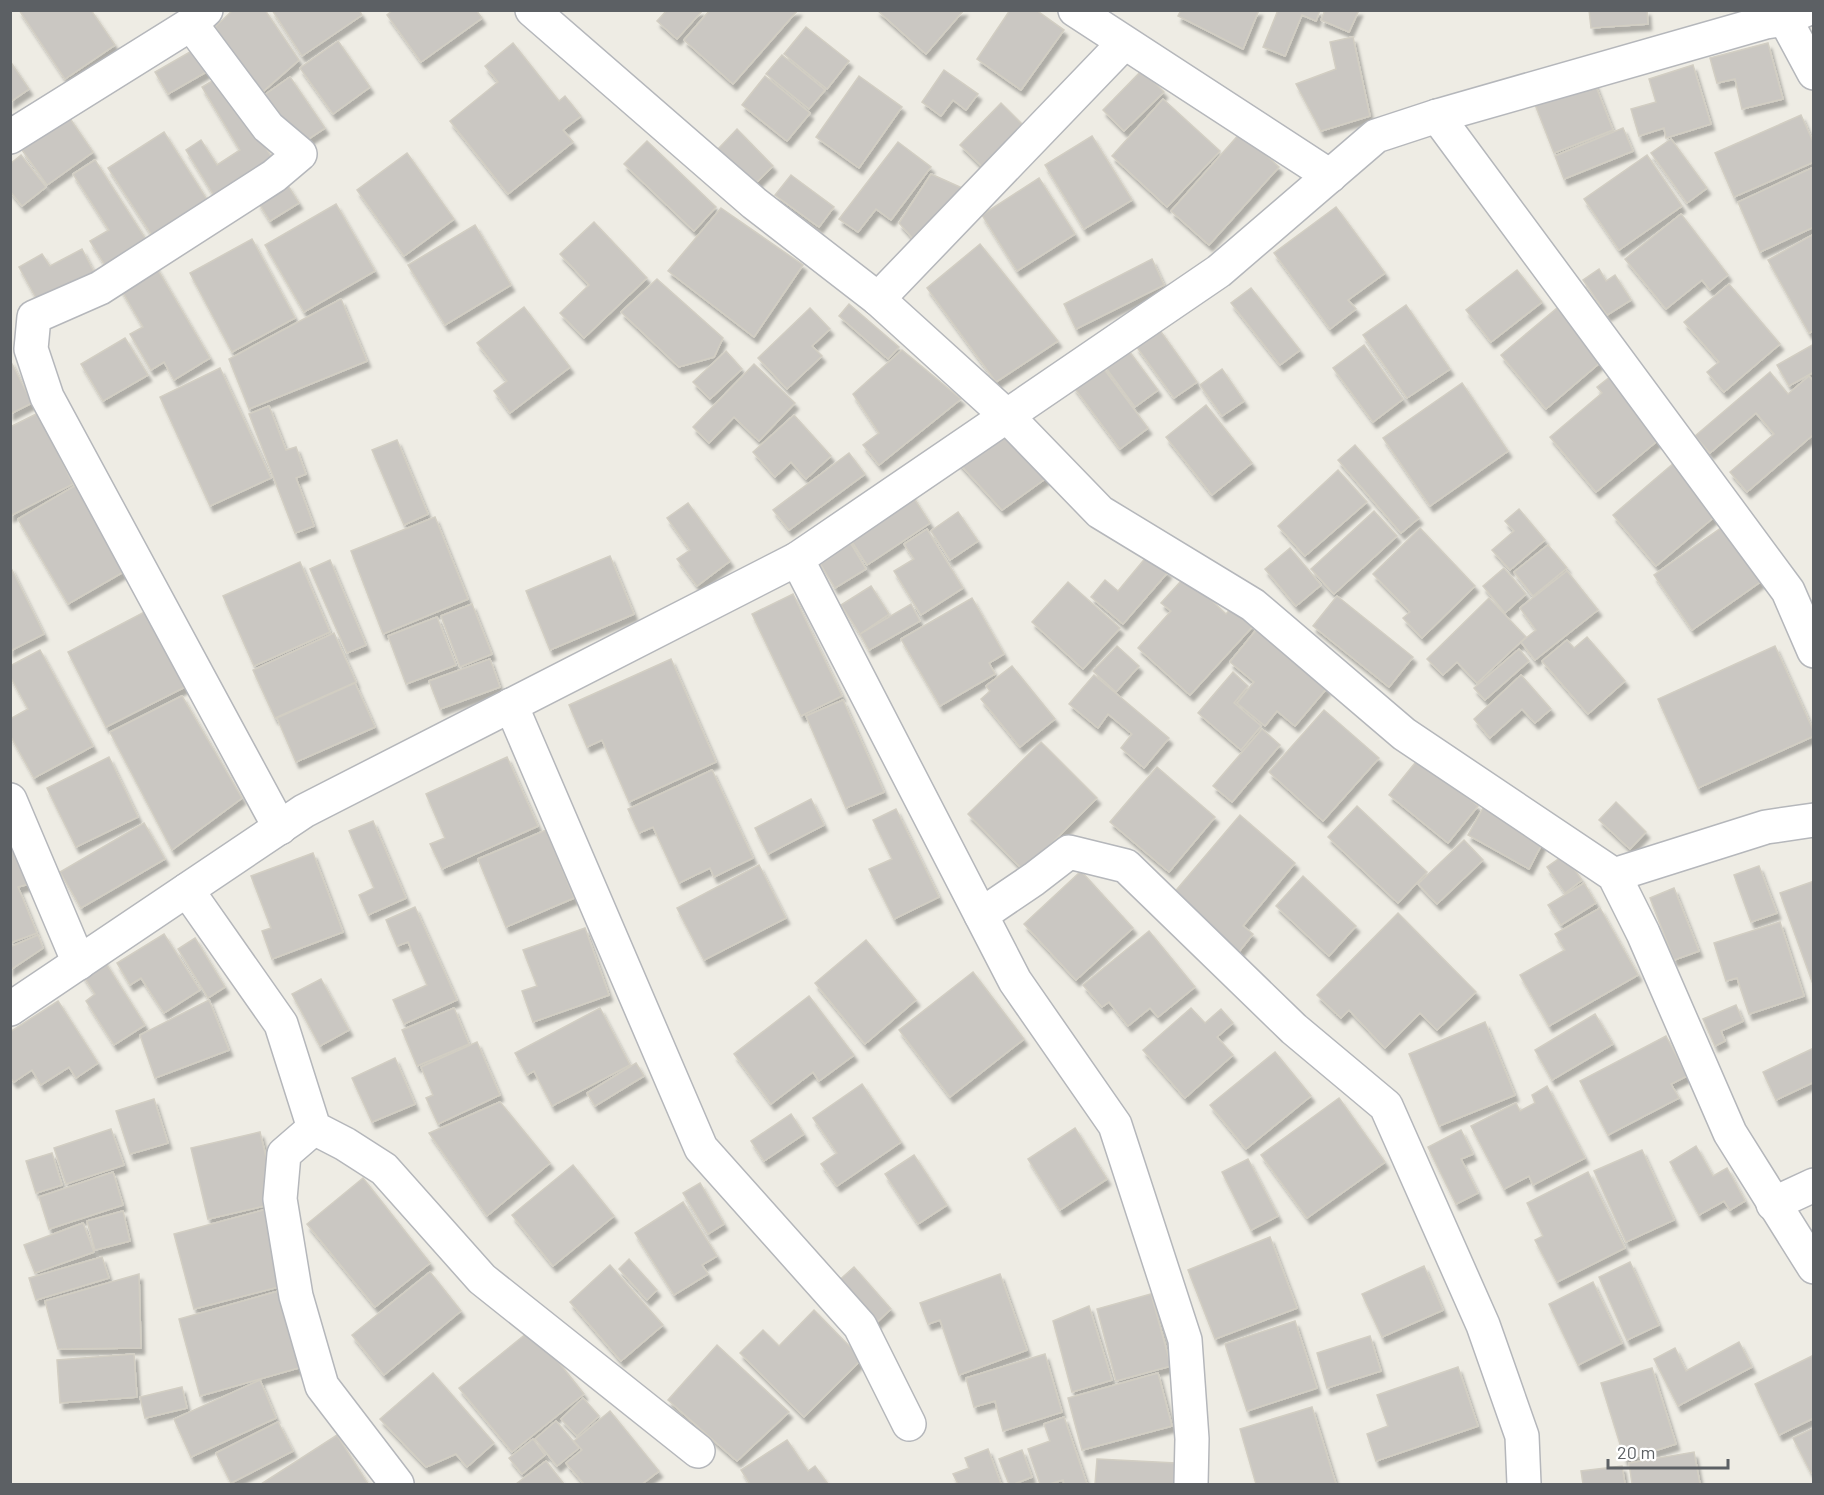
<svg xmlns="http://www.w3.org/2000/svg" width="1824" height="1495" viewBox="0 0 1824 1495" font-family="Barlow,sans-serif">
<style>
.building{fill:#cac7c2;stroke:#d2cec3;stroke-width:1.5;filter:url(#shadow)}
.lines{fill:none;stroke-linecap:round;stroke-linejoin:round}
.minor-casing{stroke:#b5b7bb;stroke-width:36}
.minor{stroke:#fff;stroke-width:33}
</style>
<defs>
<filter id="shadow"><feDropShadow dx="3.5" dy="6" stdDeviation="1.5" flood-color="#0004"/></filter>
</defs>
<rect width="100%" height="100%" fill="#eeece4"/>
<!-- building -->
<g class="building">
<polygon points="19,10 91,10 115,45 65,79"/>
<polygon points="233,10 265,10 299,60 259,95 215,27"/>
<polygon points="272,10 359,10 362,15 302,56"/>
<polygon points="393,10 476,10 482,18 421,62 387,15"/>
<polygon points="667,10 703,10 677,39 657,21"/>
<polygon points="710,10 798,10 733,84 684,40"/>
<polygon points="877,10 964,10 926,54"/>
<polygon points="1010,10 1036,10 1064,30 1021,90 977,59"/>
<polygon points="1181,10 1259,10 1243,49 1178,16"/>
<polygon points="1278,10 1320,10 1316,21 1302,15 1285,56 1263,47"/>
<polygon points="1325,10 1359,10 1349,32 1321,20"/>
<polygon points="1589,10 1647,10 1648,24 1591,28"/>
<polygon points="806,27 849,61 827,89 784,54"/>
<polygon points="1353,37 1370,116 1321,131 1296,84 1336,69 1330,42"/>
<polygon points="338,41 370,87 333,114 300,68"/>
<polygon points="513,43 559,101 565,96 581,116 563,130 573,142 508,194 450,121 498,82 485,66"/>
<polygon points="1768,43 1783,99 1742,109 1735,79 1717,83 1710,58"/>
<polygon points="202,45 215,67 168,94 155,72"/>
<polygon points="782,55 825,90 809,109 766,74"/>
<polygon points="10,61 29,89 10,102"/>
<polygon points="1693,65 1711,124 1666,138 1664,128 1639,136 1631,109 1656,102 1649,79"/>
<polygon points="944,70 978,94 966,110 953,100 941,116 922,102"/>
<polygon points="1142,70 1164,92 1124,131 1103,110"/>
<polygon points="222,75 275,163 216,199 186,150 201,140 217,165 240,150 202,87"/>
<polygon points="765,76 810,113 787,141 742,105"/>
<polygon points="859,76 902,107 859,168 816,137"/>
<polygon points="290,77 325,128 298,146 263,96"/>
<polygon points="1593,79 1613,130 1554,153 1534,102"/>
<polygon points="1163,99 1220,151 1167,207 1112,156"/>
<polygon points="1001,103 1030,132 991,175 960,145"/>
<polygon points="1801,115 1814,144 1814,162 1734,197 1715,153"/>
<polygon points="69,117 93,152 47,185 22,150"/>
<polygon points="1623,128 1633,151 1564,179 1555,156"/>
<polygon points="737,129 773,166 754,185 718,149"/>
<polygon points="164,132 208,201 153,237 108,168"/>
<polygon points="1241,132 1279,167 1209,245 1171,211"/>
<polygon points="1092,136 1132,200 1084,229 1045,165"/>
<polygon points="1671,139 1707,188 1687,203 1651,153"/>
<polygon points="647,141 716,207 694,231 624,164"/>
<polygon points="898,142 931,167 891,220 876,209 858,232 839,219"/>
<polygon points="407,153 454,219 404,256 357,190"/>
<polygon points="21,155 46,187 22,206 10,191 10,164"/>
<polygon points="1647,155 1682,206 1619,250 1584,199"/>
<polygon points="95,160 147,241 106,267 90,241 109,230 73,174"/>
<polygon points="1814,167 1814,227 1760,252 1738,202"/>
<polygon points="931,174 971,192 917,243 899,223"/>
<polygon points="791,175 834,207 819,227 775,195"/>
<polygon points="1039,178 1075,234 1017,271 982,215"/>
<polygon points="287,184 299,203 270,221 258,202"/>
<polygon points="336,204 375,271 304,312 265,245"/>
<polygon points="1336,207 1385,273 1348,300 1356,309 1330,329 1274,253"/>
<polygon points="721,208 803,265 754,337 668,271"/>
<polygon points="1681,214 1728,275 1710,290 1702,280 1666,309 1625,259"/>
<polygon points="594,222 647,278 584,338 560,313 589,285 560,254"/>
<polygon points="475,225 511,285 445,325 408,265"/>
<polygon points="1814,234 1814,331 1809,333 1768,260"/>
<polygon points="252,239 295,318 232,352 190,273"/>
<polygon points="980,244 1058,341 996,382 927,288"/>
<polygon points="82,249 95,274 40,305 19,267 42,254 50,266"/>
<polygon points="1152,259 1164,285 1076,329 1064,304"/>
<polygon points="155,265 210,358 174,380 164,362 151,370 130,334 143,327 119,286"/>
<polygon points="1599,269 1606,281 1615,275 1631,300 1607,315 1583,280"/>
<polygon points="1517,270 1542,302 1491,342 1466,310"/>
<polygon points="657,279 723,338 714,357 679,367 621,312"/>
<polygon points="1729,284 1780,344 1724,392 1707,372 1719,362 1684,322"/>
<polygon points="1251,288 1300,350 1280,365 1231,303"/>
<polygon points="341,299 367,361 249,409 229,359"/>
<polygon points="849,304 899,347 888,359 839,316"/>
<polygon points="1406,305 1450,369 1407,398 1363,335"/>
<polygon points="524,307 570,367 510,413 494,391 507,381 477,343"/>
<polygon points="810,308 830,329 812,346 822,356 787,389 758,358"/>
<polygon points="1557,308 1602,361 1546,409 1501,355"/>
<polygon points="1159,329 1197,382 1174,398 1136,346"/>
<polygon points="125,338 148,375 103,401 81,364"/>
<polygon points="1814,344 1814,372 1789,386 1777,365"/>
<polygon points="1364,345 1403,399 1373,422 1333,368"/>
<polygon points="1126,347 1158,390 1135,407 1103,364"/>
<polygon points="902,350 961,399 879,465 863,445 879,433 853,394"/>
<polygon points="726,351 742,369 710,399 693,382"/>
<polygon points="10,360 32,403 10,414"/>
<polygon points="754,364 795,403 759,441 734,417 709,443 693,427"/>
<polygon points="1101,365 1148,428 1120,449 1073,386"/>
<polygon points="220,368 271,478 210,506 160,397"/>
<polygon points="1222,369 1244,401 1222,416 1200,385"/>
<polygon points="1770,372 1788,394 1809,376 1814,382 1814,434 1747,492 1730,472 1774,434 1756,413 1710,453 1695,436"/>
<polygon points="1611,376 1662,437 1596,492 1550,437 1602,393 1597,387"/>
<polygon points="1462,383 1508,451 1430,506 1383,438"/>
<polygon points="1206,405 1252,463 1212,495 1166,437"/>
<polygon points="269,406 286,450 296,447 306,474 296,478 314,526 295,533 249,414"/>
<polygon points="38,413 73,484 10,516 10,427"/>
<polygon points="794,415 831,456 806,479 791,462 775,477 753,452"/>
<polygon points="1008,429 1052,474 1002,510 957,461"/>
<polygon points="397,440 428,514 404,525 372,450"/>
<polygon points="1355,445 1419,518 1401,533 1338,460"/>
<polygon points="849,453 865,474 789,530 773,510"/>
<polygon points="1675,462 1719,513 1656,566 1613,515"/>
<polygon points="1338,470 1367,502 1305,556 1278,526"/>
<polygon points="78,484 132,567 68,604 18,519"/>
<polygon points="910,492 930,523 867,565 847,534"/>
<polygon points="688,503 730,561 697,586 677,559 690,550 667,518"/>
<polygon points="1519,509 1545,540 1510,570 1492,550 1514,531 1505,521"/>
<polygon points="1374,511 1397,536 1334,594 1311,569"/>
<polygon points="958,512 978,541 950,560 931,531"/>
<polygon points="435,517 468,599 383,634 351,551"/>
<polygon points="1725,525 1763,580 1692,630 1654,575"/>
<polygon points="1420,528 1475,586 1422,638 1403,618 1410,612 1373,574"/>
<polygon points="927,529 963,588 921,615 894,571 914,559 904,544"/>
<polygon points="847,537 866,569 835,588 816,557"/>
<polygon points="1548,545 1567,568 1533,596 1514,572"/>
<polygon points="1290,548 1321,585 1296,606 1265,569"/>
<polygon points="610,556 634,614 550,650 526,591"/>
<polygon points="1147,556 1168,572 1123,624 1091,597 1105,580 1118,591"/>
<polygon points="330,560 366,645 347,653 310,569"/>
<polygon points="300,562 330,632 254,666 223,596"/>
<polygon points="10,566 44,634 10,651"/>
<polygon points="1504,568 1526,594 1505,613 1483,586"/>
<polygon points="1191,570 1206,595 1226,614 1232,607 1253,626 1190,695 1138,648 1171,611 1161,603"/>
<polygon points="1567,571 1598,610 1535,660 1521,642 1536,630 1520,608"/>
<polygon points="1068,582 1120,628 1083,669 1032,622"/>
<polygon points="871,586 889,614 860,634 841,605"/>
<polygon points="793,594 842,696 801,716 752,614"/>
<polygon points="1337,596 1413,657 1389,687 1313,626"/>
<polygon points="972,598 1004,654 989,663 995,674 940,706 901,639"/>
<polygon points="1489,598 1526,637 1477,683 1457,662 1443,675 1427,659"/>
<polygon points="472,604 492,654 460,667 441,616"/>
<polygon points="911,604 920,621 869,650 860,634"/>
<polygon points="152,608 191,684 106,727 68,652"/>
<polygon points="437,617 456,665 406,684 388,636"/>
<polygon points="1256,630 1327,688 1295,726 1277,711 1265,726 1237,703 1254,682 1230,662"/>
<polygon points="334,633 356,682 275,718 253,670"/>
<polygon points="1587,637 1625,681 1588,714 1542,661 1567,640 1574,648"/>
<polygon points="1117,646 1139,666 1116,692 1093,671"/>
<polygon points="1775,646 1814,732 1814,736 1698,788 1658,699"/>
<polygon points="1519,649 1529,661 1485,700 1474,688"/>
<polygon points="40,650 93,746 34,778 10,735 10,719 28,709 10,676 10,666"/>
<polygon points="490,659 500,687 440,709 429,681"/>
<polygon points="671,659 716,762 629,802 602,740 587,747 569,705"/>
<polygon points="1012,666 1055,719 1020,747 981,699 990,691 986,686"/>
<polygon points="1233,672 1248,686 1234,703 1261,726 1241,750 1198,713"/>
<polygon points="1094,675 1169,738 1144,768 1121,748 1132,734 1108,714 1098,728 1069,704"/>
<polygon points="1521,675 1551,709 1535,723 1522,709 1490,738 1474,719"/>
<polygon points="355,683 375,727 296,762 277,718"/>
<polygon points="182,696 242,798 172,850 110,732"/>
<polygon points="843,700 884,792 846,808 806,716"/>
<polygon points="1324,710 1379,758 1323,821 1269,772"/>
<polygon points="1262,729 1280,745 1232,802 1213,786"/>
<polygon points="1041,742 1097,798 1024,871 968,814"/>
<polygon points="109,757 138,817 76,847 47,788"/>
<polygon points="507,757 538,826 442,869 430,844 445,838 426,794"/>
<polygon points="1419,758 1478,806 1448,843 1389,795"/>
<polygon points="1157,767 1215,817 1169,872 1110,822"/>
<polygon points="712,770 753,858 714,877 710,868 679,883 653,827 639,833 628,809"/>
<polygon points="811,799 824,825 768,854 755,828"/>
<polygon points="1487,801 1547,834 1529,869 1468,835"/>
<polygon points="1616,802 1646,832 1630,849 1599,820"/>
<polygon points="1357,806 1427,872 1398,903 1328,837"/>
<polygon points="896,809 939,897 894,919 869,869 892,859 873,820"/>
<polygon points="1240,815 1295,863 1243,926 1253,934 1234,958 1167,901"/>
<polygon points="373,821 406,898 368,915 359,895 374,888 349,831"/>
<polygon points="144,823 165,859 81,908 60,872"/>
<polygon points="546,830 574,898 506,927 478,859"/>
<polygon points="10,839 29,884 18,887 37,933 10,943"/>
<polygon points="1464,840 1483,860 1437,904 1418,884"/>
<polygon points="313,853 343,932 272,959 262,931 271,928 251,876"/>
<polygon points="1564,855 1582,880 1565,893 1547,867"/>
<polygon points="759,865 786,918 704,960 677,908"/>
<polygon points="1759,866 1777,913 1751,922 1734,875"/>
<polygon points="1081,871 1133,928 1076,980 1024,924"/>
<polygon points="1303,876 1356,926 1329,956 1276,906"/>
<polygon points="1814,881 1814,987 1780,893"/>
<polygon points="1584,883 1596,903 1561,925 1548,905"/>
<polygon points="1674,888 1699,951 1674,960 1650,898"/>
<polygon points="415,907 457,1000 404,1024 393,1000 427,985 408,942 397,946 386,920"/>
<polygon points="1600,908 1638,975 1549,1026 1520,975 1565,950 1555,934"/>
<polygon points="1398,913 1476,992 1437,1030 1420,1013 1385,1048 1349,1010 1341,1018 1317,995"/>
<polygon points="1780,922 1804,996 1749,1014 1737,978 1726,981 1714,943"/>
<polygon points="585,928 609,995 533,1022 522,991 537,986 523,950"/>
<polygon points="1149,931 1195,987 1158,1017 1150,1008 1128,1026 1109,1002 1102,1007 1083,985"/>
<polygon points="164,934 200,990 164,1013 141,978 130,985 117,963"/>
<polygon points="38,935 43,948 10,970 10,947"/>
<polygon points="195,938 225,987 208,998 178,949"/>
<polygon points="866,940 916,1000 865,1044 815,983"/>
<polygon points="102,957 145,1025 114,1045 86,1001 95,994 80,971"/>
<polygon points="973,972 1024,1039 950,1097 899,1030"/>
<polygon points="321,979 349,1030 320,1046 292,994"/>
<polygon points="809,996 854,1055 819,1081 813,1072 771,1104 734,1054"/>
<polygon points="209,1000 229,1050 155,1078 140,1035"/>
<polygon points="58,1001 98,1063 76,1078 69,1067 41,1085 32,1070 14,1082 10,1077 10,1032"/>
<polygon points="1736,1005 1743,1021 1721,1031 1725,1041 1715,1046 1703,1019"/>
<polygon points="454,1008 469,1044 417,1066 402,1030"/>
<polygon points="600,1008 630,1065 552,1106 534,1071 527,1075 515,1053"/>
<polygon points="1191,1008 1205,1023 1221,1009 1233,1023 1217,1037 1233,1055 1185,1098 1143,1050"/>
<polygon points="1595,1014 1613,1044 1552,1080 1535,1050"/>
<polygon points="1485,1022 1515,1095 1439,1126 1409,1054"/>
<polygon points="1666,1036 1687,1076 1671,1084 1679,1098 1608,1135 1580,1081"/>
<polygon points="477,1042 500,1095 438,1124 426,1098 433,1095 421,1067"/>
<polygon points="1814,1048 1814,1082 1776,1100 1763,1072"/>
<polygon points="1275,1052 1311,1096 1246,1149 1210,1105"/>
<polygon points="395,1058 415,1104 372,1122 352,1078"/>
<polygon points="636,1063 644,1076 595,1106 587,1093"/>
<polygon points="862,1084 901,1142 837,1186 821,1164 837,1153 813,1118"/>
<polygon points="1547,1086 1585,1158 1533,1185 1529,1176 1504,1189 1471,1126 1516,1103 1520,1111 1535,1103 1532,1095"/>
<polygon points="1339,1098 1385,1162 1307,1218 1261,1155"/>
<polygon points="154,1099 168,1143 130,1154 116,1111"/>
<polygon points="500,1102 550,1163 487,1216 429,1133"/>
<polygon points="791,1114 804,1134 764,1161 751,1141"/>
<polygon points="1075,1128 1107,1179 1060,1210 1028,1159"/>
<polygon points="111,1129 124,1165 66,1184 54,1148"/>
<polygon points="1461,1130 1473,1154 1461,1159 1478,1193 1456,1204 1428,1147"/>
<polygon points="260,1132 277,1203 208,1219 191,1148"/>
<polygon points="1696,1146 1713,1176 1727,1168 1745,1201 1730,1210 1724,1201 1699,1215 1670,1162"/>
<polygon points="1642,1150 1674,1220 1626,1242 1594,1171"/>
<polygon points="52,1153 62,1185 36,1193 26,1161"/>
<polygon points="914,1155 947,1205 918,1224 885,1174"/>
<polygon points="1248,1159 1278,1216 1251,1230 1222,1172"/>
<polygon points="573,1165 614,1216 553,1266 512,1215"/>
<polygon points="113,1172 123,1205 49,1229 39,1197"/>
<polygon points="1588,1172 1625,1248 1557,1282 1535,1240 1543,1236 1527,1203"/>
<polygon points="363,1178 430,1263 375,1307 307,1224"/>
<polygon points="700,1183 724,1224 708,1234 683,1193"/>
<polygon points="683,1202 717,1256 702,1265 708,1274 674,1295 635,1233"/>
<polygon points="271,1208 290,1284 194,1309 174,1234"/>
<polygon points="123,1211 130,1241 95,1250 87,1221"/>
<polygon points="83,1223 94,1252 35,1273 24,1245"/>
<polygon points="1270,1237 1297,1308 1215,1339 1188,1270"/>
<polygon points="102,1257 109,1278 36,1300 29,1278"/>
<polygon points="629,1259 657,1290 647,1300 619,1269"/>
<polygon points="1630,1262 1659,1325 1627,1340 1599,1277"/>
<polygon points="610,1265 663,1325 621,1361 570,1302"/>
<polygon points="1424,1266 1443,1310 1382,1337 1362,1294"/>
<polygon points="854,1267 891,1309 874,1325 836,1283"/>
<polygon points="430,1272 461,1311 384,1375 352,1335"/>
<polygon points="139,1274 141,1348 58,1349 45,1301"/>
<polygon points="1000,1274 1027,1350 959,1375 940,1320 928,1324 920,1303"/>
<polygon points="1593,1282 1622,1343 1578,1365 1549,1304"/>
<polygon points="282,1290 302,1367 200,1396 179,1319"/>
<polygon points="1151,1294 1171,1366 1116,1381 1097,1309"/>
<polygon points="1089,1306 1112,1380 1072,1392 1053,1321"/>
<polygon points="814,1310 862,1359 804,1417 740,1353 763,1330 779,1346"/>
<polygon points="1295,1321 1317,1388 1247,1411 1225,1344"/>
<polygon points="532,1329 584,1394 512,1452 459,1388"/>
<polygon points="1370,1336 1381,1371 1327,1388 1317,1353"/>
<polygon points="1739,1342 1752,1367 1678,1406 1654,1359 1675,1348 1686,1371"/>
<polygon points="717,1345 789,1412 737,1461 668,1400"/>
<polygon points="134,1354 137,1397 60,1403 57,1360"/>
<polygon points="1045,1354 1062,1412 1003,1431 995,1401 974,1407 966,1378"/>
<polygon points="1814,1355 1814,1418 1779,1435 1755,1384"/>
<polygon points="1458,1367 1478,1426 1376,1461 1367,1434 1388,1426 1377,1395"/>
<polygon points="1652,1368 1676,1444 1625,1460 1601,1383"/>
<polygon points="433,1373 494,1443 467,1467 456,1454 426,1467 380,1419"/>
<polygon points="1158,1373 1172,1426 1082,1450 1068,1398"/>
<polygon points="260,1380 276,1418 191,1457 174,1419"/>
<polygon points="182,1387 187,1408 145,1418 140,1397"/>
<polygon points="583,1398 599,1416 577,1436 561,1419"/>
<polygon points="1312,1407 1336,1484 1256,1484 1240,1429"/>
<polygon points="610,1411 659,1471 642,1484 584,1484 566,1463 582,1450 574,1441"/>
<polygon points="1064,1417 1087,1484 1064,1484 1063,1480 1050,1484 1040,1484 1028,1449 1050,1441 1044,1424"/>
<polygon points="556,1421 579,1448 557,1466 535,1439"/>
<polygon points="278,1422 293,1451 231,1483 216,1453"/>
<polygon points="1814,1428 1814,1472 1811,1473 1793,1438"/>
<polygon points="337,1435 368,1484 261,1484"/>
<polygon points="533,1439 545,1455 522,1474 509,1458"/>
<polygon points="787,1440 808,1471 815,1466 828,1484 750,1484 741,1470"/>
<polygon points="988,1449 1001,1484 958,1484 953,1474 969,1468 965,1458"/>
<polygon points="1022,1450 1032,1477 1014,1484 1009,1484 999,1459"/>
<polygon points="1694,1452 1700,1484 1632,1484 1629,1463"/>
<polygon points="1097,1459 1176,1463 1175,1484 1095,1484"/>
<polygon points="546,1461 564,1484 516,1484"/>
<polygon points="1622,1466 1625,1484 1583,1484 1581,1471"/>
</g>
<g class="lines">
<!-- minor casing -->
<g class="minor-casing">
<g id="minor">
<polyline points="532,10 754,203 878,299 1007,416 1100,512 1253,605 1404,734 1614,875 1643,933 1730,1133 1814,1267"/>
<polyline points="1075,10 1330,176"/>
<polyline points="1785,19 1814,73"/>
<polyline points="191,24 268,127 300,154 274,176 100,288 34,317 31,349 47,397 280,828"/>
<polyline points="1437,116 1788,591 1814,651"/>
<polyline points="10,137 191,24 206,10"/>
<polyline points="878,299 1124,43"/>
<polyline points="797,559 1015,981 1115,1125 1185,1340 1192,1439 1191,1484"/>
<polyline points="511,705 701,1148 860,1326 909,1424"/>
<polyline points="10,800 79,963"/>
<polyline points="1614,875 1766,827 1814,820"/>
<polyline points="187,890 281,1024 314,1128 345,1144 384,1169 482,1279 698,1451"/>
<polyline points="981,915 1034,879 1069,852 1126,866 1294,1029 1386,1106 1483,1325 1522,1436 1524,1484"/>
<polyline points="10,1009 304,811 797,559 1219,271 1376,136 1437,116 1766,22 1785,19 1805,10"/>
<polyline points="314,1128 284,1154 280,1199 296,1296 322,1386 397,1484"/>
<polyline points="1773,1204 1814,1185"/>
</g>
</g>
<!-- minor -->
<use href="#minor" class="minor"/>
</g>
<!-- border -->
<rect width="1824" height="1495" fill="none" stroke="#5c6064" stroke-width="24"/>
<!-- scale -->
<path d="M1608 1459v9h120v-9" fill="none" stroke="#5c6064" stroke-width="3"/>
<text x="1617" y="1459" font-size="18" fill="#5c6064" stroke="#ffffff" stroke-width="4.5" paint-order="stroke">20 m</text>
</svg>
